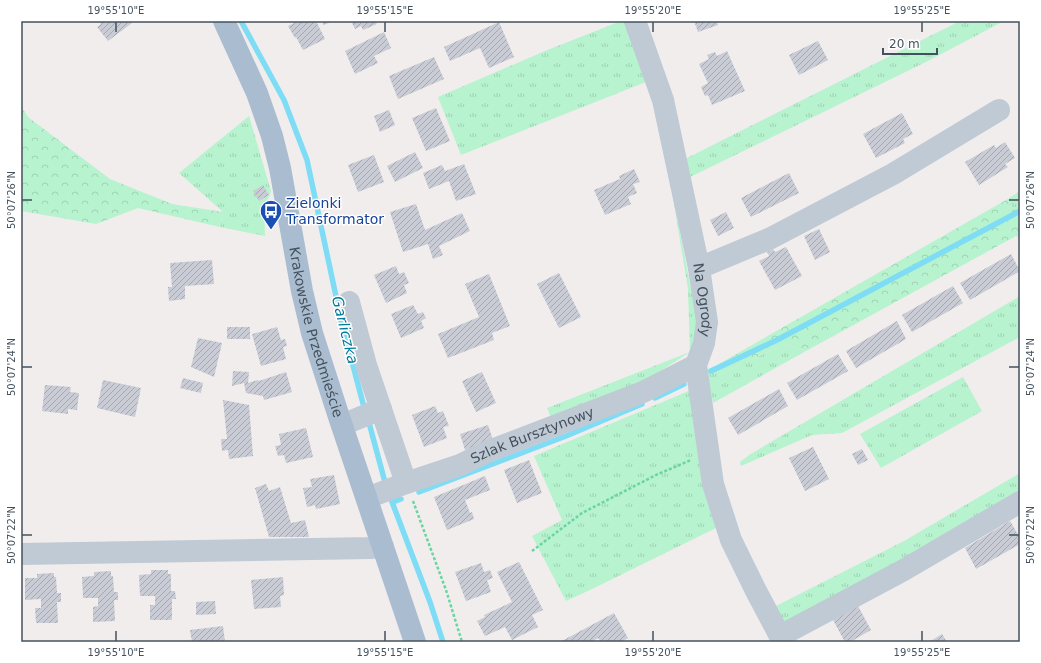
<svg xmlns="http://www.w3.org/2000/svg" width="1041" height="663" viewBox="0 0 1041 663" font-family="'DejaVu Sans',sans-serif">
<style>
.grass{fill:url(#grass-tufts)}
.forest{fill:url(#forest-crowns)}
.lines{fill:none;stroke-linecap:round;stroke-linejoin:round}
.stream{stroke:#7fdcf5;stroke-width:5.5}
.building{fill:url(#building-hatch)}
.path{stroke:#6bd5a1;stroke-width:2.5;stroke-dasharray:3 2;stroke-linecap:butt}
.minor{stroke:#bfcad5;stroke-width:22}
.major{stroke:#aabdd0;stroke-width:22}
.ticks{fill:none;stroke:#44515d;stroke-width:1.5}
.labels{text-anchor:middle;stroke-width:3;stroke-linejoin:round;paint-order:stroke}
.transit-label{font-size:14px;fill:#164399;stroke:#fff;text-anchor:start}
.street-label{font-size:14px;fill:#44515d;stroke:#fff}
.water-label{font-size:15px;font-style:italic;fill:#037a9c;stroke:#fff}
.neatline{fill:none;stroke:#44515d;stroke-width:1.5}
.ticks-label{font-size:10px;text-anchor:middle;fill:#44515d}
</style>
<defs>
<pattern id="grass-tufts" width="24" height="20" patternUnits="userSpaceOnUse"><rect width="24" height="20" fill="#b6f3ce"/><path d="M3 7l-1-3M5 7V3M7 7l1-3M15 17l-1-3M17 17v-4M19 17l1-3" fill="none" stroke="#9ed2b3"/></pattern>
<pattern id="forest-crowns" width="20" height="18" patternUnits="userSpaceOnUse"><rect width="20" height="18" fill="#b6f3ce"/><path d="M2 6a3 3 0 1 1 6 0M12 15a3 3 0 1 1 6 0" fill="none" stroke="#9ed2b3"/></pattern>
<pattern id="building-hatch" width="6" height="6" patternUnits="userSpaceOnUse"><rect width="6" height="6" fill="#c9ccd4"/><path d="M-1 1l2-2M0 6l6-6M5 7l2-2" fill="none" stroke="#a5a8af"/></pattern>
</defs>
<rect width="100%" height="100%" fill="#f1eded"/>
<!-- grass -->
<g class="grass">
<polygon points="621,21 625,21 646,82 461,155 438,97 545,51"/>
<polygon points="960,21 1004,21 928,61 686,179 683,160"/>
<polygon points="249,116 271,191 270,195 264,207 265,236 220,227 223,212 179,173"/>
<polygon points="671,186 698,325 690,352 651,377 552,420 547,408 690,352 688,289"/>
<polygon points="1020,191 1020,215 1006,200"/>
<polygon points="1020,296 1020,337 842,433 812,435 741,466 740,462 749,455"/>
<polygon points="785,344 806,351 713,403 706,370 717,365 718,375"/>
<polygon points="963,377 982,411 881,468 860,434"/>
<polygon points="691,390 716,528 590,590 566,601 532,536 562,520 534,456"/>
<polygon points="1020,473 1020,507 789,631 776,606 904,541"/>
</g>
<!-- forest -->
<g class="forest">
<polygon points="21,106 28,117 110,179 172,204 223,212 220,227 138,208 96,224 21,211"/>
<polygon points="1006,200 1020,215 1020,238 1016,236 806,351 785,344 718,375 717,365"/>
</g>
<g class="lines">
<!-- stream -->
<g class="stream">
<polyline points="241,21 284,100 307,160 341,320 365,411"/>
<polyline points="711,371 777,340 1020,211"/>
<polyline points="655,398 684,384"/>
<polyline points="368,419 386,486"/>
<polyline points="419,492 566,436 642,404"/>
<polyline points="389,494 430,602 443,642"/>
<polyline points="393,502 401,499"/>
</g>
</g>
<!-- building -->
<g class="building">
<polygon points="98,21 130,21 132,23 108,41 97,27 101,24"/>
<polygon points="298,21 316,21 325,39 303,50 296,37 295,38 288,26"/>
<polygon points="321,21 333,21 324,25"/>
<polygon points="351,21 375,21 377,24 363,30 361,26 355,29"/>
<polygon points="694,21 717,21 718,25 698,32"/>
<polygon points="499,22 514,57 489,68 480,48 450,61 444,47"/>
<polygon points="384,32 391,48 374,56 378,63 355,74 345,51"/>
<polygon points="818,41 828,60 799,75 789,55"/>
<polygon points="727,51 745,91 712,105 708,95 705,96 701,87 708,83 699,64 709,59 707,55 715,52 717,56"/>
<polygon points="434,57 444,79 398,99 389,76"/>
<polygon points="436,108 450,141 426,151 412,118"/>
<polygon points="389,110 395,125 380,132 374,116"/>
<polygon points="902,113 913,134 903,139 905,143 876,158 863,134"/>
<polygon points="1005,142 1015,158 1005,164 1008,167 979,185 965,162 994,145 996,148"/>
<polygon points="415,152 423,168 395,182 387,166"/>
<polygon points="374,155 384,182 358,192 348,165"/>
<polygon points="464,164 476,194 456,201 449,181 429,189 423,173 442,165 445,171"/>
<polygon points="634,169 640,182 633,184 637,193 628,197 631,204 605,215 594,190 620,179 619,176"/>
<polygon points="789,173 799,193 751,217 741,198"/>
<polygon points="263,185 269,195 259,201 253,191"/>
<polygon points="416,204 425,230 462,213 470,231 439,246 443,255 433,259 428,244 403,252 390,212"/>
<polygon points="726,212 734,228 718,236 710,220"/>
<polygon points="819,229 830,252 815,260 804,236"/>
<polygon points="786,247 802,276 775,290 759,261 769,256 767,252 773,249 775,252"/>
<polygon points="1011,254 1020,271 970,300 960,283"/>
<polygon points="212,260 214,284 185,286 185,299 169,301 168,287 172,287 170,263"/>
<polygon points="396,266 399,274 404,272 409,283 404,285 407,293 386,303 374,275"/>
<polygon points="559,273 581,317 559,328 537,284"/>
<polygon points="489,274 510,326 492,333 494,340 448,358 438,334 479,317 465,284"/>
<polygon points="953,286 963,303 912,332 902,315"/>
<polygon points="413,305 418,314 423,312 426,318 421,321 424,328 401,338 391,314"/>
<polygon points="897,321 906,339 856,368 846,351"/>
<rect x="227" y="327" width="23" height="12"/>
<polygon points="277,327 281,340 285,339 287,346 283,347 286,359 261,366 252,334"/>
<polygon points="198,338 222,343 214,377 191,367"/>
<polygon points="838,354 848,371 797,400 787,383"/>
<polygon points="233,371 249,372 248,383 258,380 259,381 286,372 292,392 264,400 263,396 246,393 244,383 232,386"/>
<polygon points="482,372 496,403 476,412 462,381"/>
<polygon points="183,378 203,383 201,393 180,388"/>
<polygon points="103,380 141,388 135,417 97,408"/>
<polygon points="45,385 71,387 70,392 79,393 77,410 68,409 68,414 42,411"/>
<polygon points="779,389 788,406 738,435 728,418"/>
<polygon points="223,400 249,405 253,456 229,459 228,450 222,451 221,439 227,439"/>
<polygon points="435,406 438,413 443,411 449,426 443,427 447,438 424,447 412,415"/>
<polygon points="488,425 493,440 465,450 460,434"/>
<polygon points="306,428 313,457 286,463 284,455 278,456 275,446 281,445 279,434"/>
<polygon points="813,447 829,479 805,491 789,458"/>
<polygon points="862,449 868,460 858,465 852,454"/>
<polygon points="529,460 542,493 517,503 504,470"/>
<polygon points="334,475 340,504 316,509 315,505 307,507 303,488 312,487 310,479"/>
<polygon points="485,476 490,490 465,500 470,513 472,512 474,519 447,530 434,497"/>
<polygon points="266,484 269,491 280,487 291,523 305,520 309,537 269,537 255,488"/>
<polygon points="1010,521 1020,538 1020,544 976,569 965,548"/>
<polygon points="519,562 543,610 532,615 538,627 512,640 505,627 485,636 477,621 485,617 484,615 512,602 497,572"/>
<polygon points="481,563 484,572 490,570 493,578 487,580 491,592 466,601 455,572"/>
<polygon points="151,570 168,570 168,574 171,574 171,591 175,591 176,599 172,599 172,620 150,620 150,605 155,605 155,596 140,596 139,575 151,574"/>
<polygon points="111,571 111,576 113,576 114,592 118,592 118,600 114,600 115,621 93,622 93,607 98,606 98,598 83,598 82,577 94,576 94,572"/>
<polygon points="54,573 54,577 56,577 57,593 61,593 61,602 57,602 58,623 36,623 35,608 41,608 41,599 25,600 25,578 37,578 37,574"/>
<polygon points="283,577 284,595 280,596 281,607 254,609 251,580"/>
<polygon points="215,601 216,614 196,615 196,602"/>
<polygon points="858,606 871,630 850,642 845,642 833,620"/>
<polygon points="614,613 628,638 621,642 601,642 598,638 591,642 560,642"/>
<polygon points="223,626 225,642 192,642 190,630"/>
<polygon points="942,634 947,642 929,642"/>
</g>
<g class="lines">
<!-- path -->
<g class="path">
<polyline points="413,501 446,590 462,642"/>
<polyline points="532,551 582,513 656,475 691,460"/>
</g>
<!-- minor -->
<g class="minor">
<path id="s1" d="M635,21L663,100L699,268L707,322L704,343L696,365L713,484L731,540L755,589L783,642"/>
<polyline points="699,268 771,238 893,174 999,110"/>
<polyline points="349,302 366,365 406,483"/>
<polyline points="342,425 381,409"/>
<path id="s2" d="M367,498L406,483L460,465L489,451L643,392L696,365"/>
<polyline points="21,554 370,548 383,547"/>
<polyline points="780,636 902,571 1020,502"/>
</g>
<!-- major -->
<path class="major" id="s3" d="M224,21L257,93L272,136L280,168L302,291L312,333L339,417L415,642"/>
</g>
<!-- ticks -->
<path class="ticks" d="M116,22V32M385,22V32M653,22V32M922,22V32M22,200H32M1009,200H1019M22,367H32M1009,367H1019M22,535H32M1009,535H1019M116,631V641M385,631V641M653,631V641M922,631V641"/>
<!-- icons -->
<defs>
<g id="bus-pin" transform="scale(1.15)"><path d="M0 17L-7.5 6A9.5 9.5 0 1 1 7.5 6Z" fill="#1a4fb4" stroke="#fff"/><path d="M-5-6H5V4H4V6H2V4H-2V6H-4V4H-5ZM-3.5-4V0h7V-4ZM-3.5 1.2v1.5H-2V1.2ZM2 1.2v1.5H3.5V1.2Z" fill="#fff"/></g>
</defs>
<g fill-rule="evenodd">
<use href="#bus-pin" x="271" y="211"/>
</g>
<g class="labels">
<!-- transit labels -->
<g class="transit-label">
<text x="286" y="208">Zielonki<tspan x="286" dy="16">Transformator</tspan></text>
</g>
<!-- street labels -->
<g class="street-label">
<text dy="5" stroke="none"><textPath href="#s1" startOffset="288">Na Ogrody</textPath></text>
<text dy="5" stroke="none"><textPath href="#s3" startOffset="326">Krakowskie Przedmieście</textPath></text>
<text dy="5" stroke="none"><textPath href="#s2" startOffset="177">Szlak Bursztynowy</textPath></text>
</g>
<!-- water labels -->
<g class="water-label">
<text transform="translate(345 330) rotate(76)" y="5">Garliczka</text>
</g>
</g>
<!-- border -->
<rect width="1041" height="663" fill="none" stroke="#ffffff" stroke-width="44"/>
<!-- scale -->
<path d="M883 48v6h54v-6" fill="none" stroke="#44515d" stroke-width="2"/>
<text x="889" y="48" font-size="12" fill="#44515d" stroke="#ffffff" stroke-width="3" paint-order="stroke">20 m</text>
<rect x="22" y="22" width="997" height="619" class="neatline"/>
<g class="ticks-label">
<text x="116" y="14">19°55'10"E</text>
<text x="385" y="14">19°55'15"E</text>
<text x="653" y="14">19°55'20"E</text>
<text x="922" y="14">19°55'25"E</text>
<text transform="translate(11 200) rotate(-90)" y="4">50°07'26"N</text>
<text transform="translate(1030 200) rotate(-90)" y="4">50°07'26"N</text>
<text transform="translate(11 367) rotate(-90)" y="4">50°07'24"N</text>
<text transform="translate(1030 367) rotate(-90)" y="4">50°07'24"N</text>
<text transform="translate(11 535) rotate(-90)" y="4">50°07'22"N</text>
<text transform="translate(1030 535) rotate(-90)" y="4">50°07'22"N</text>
<text x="116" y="656">19°55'10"E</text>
<text x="385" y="656">19°55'15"E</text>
<text x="653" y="656">19°55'20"E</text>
<text x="922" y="656">19°55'25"E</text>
</g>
</svg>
